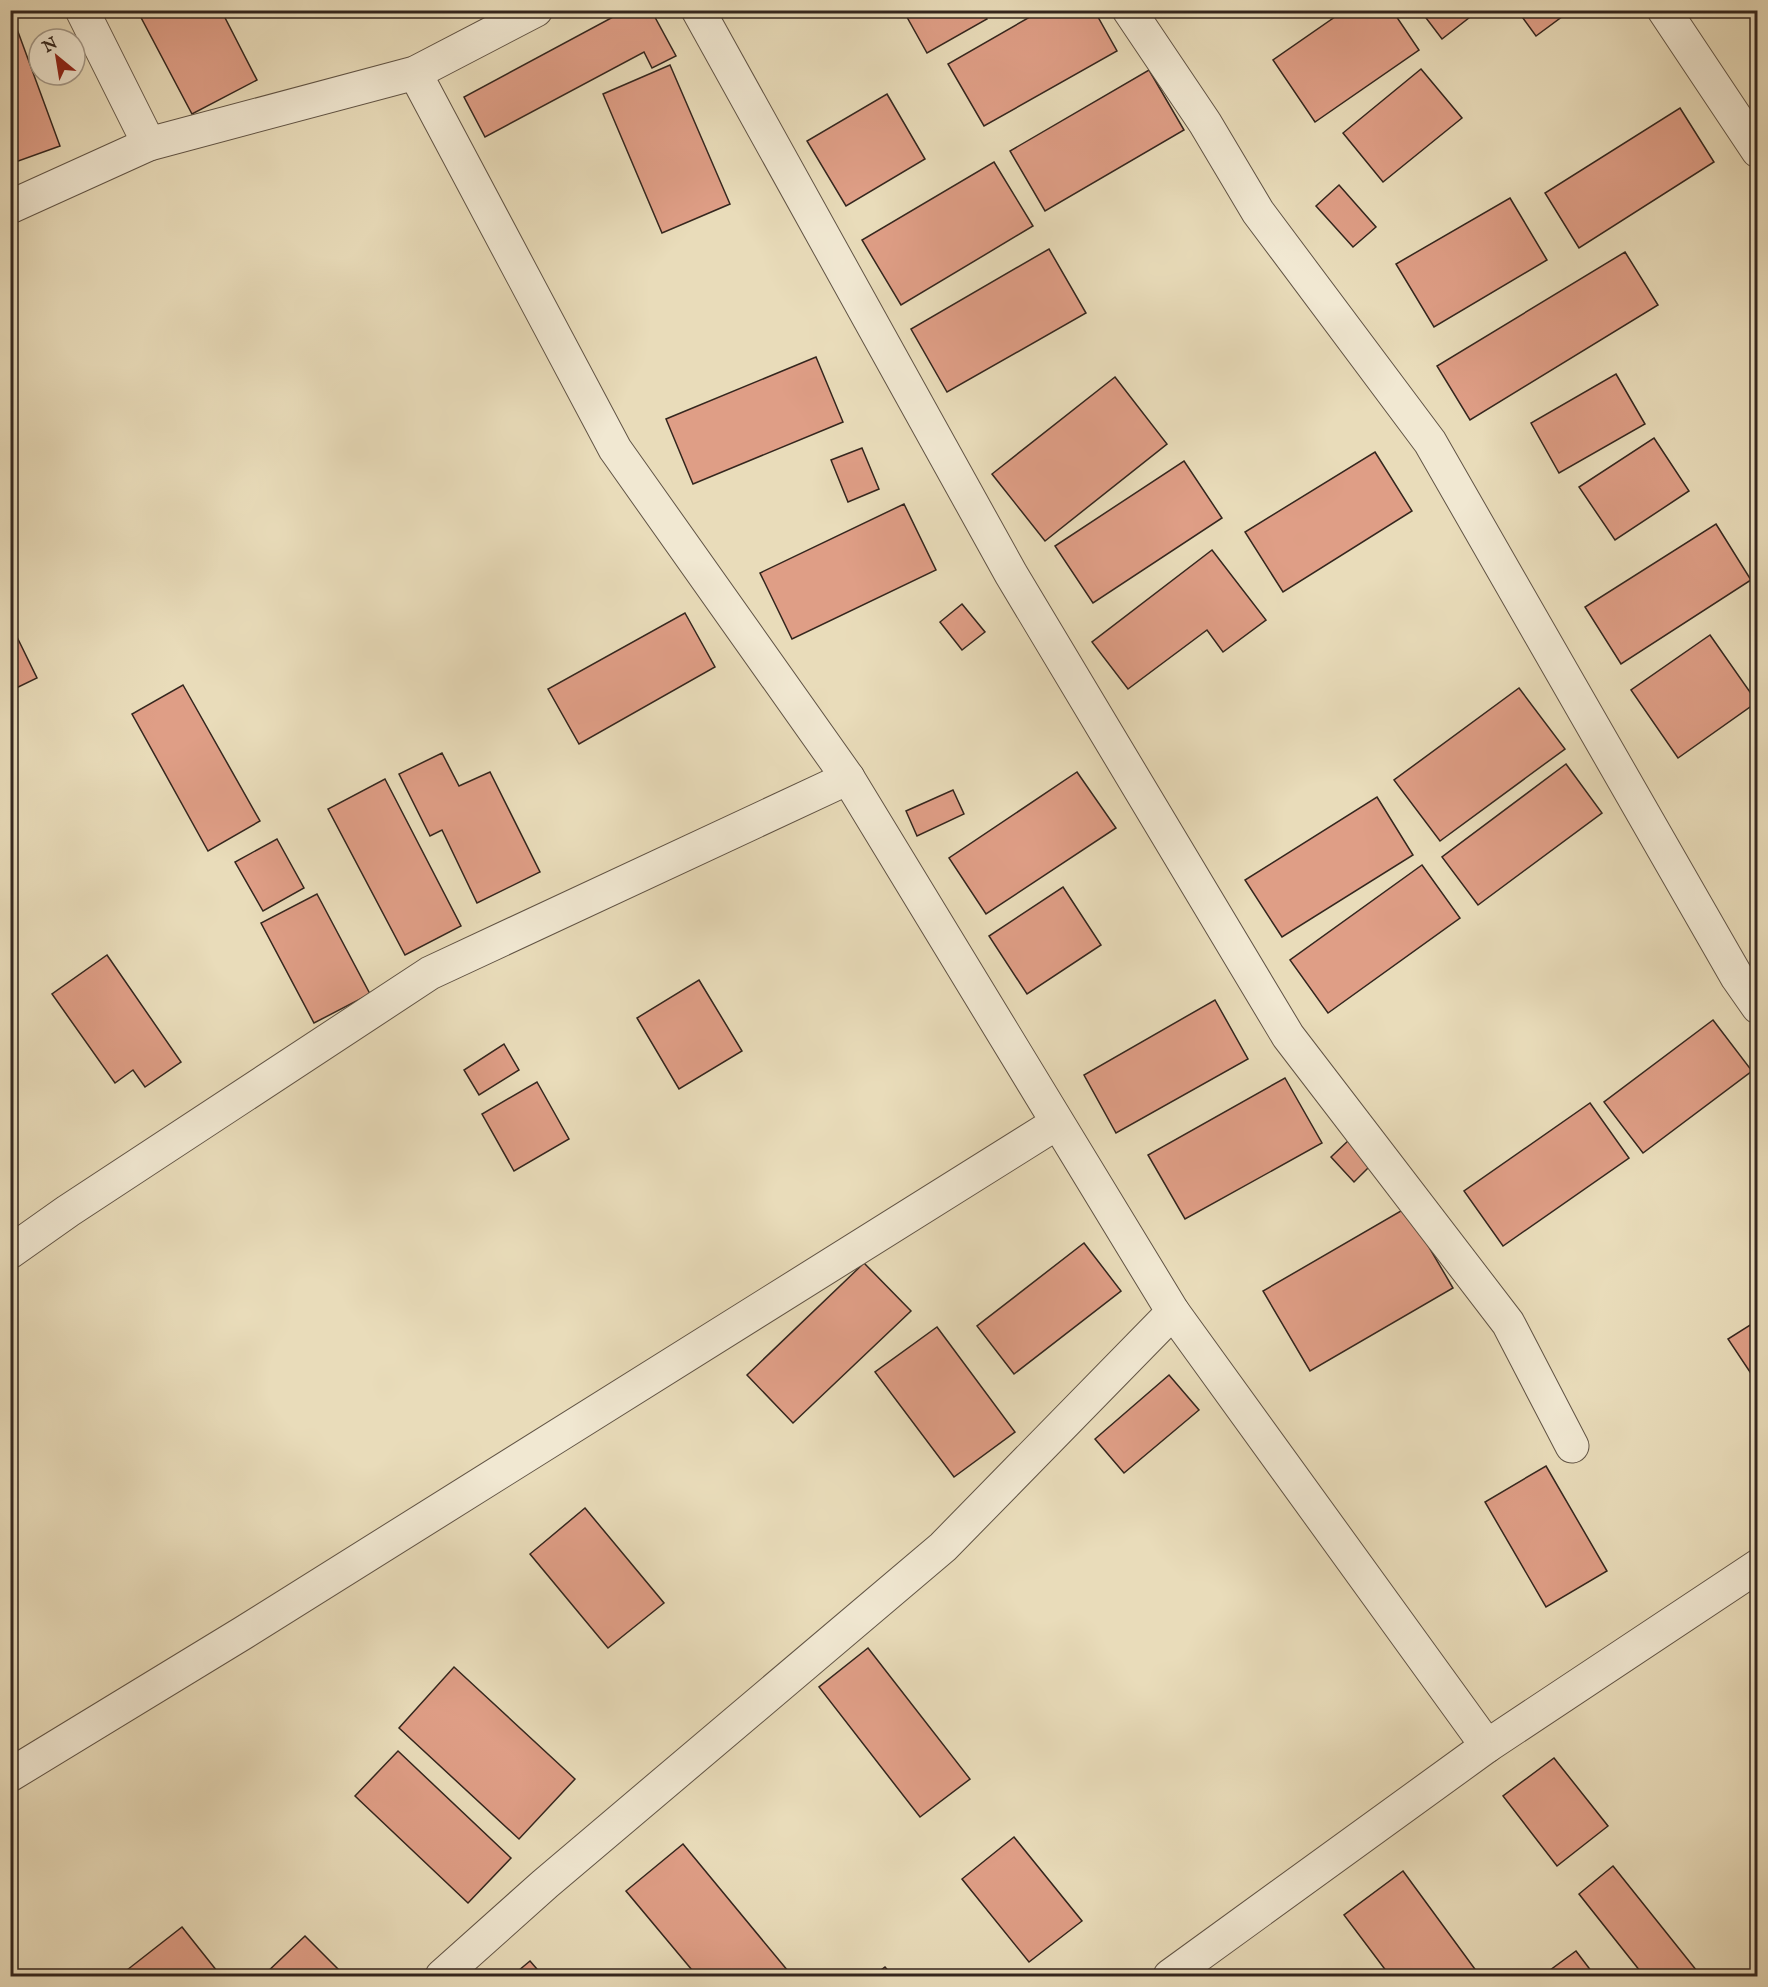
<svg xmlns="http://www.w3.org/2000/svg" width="1768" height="1987" viewBox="0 0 1768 1987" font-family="'IM FELL English',serif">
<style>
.building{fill:#df9e86;stroke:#34261e;stroke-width:1.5}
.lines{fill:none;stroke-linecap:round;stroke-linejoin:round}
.minor-casing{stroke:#615445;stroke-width:35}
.minor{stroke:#f1e8d2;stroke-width:33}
</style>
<rect width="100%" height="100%" fill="#e9dcba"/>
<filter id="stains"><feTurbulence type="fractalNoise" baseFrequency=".00333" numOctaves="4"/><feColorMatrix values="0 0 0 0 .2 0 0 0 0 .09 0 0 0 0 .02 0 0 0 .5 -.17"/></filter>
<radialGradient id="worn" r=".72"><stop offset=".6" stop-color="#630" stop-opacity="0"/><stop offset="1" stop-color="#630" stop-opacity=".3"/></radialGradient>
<!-- building -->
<g class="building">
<polygon points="10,10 60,146 10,164"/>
<polygon points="137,10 221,10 257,80 192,114"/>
<polygon points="626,10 651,10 676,56 652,68 644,52 485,137 464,97"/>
<polygon points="903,10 982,10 987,19 927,53"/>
<polygon points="1042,10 1094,10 1117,51 984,126 948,64"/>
<polygon points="1345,10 1392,10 1419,50 1315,122 1273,60"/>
<polygon points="1420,10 1479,10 1442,39"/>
<polygon points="1517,10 1565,10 1567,13 1536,36"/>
<polygon points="670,65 730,204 662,233 603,94"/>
<polygon points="1421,69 1462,118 1383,182 1343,133"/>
<polygon points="1149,70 1184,130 1045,211 1010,151"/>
<polygon points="887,94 925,159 846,206 807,141"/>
<polygon points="1680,108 1714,162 1579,248 1545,193"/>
<polygon points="994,162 1033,226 901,305 862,240"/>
<polygon points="1339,185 1376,227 1353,247 1316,206"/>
<polygon points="1510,198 1547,260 1434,327 1396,264"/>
<polygon points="1049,249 1086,313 947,392 911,329"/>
<polygon points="1625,252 1658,305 1470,420 1437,366"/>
<polygon points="816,357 843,422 693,484 666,419"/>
<polygon points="1616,374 1645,424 1559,473 1531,423"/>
<polygon points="1115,377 1167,444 1045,541 992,474"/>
<polygon points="1654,438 1689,491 1615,540 1579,487"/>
<polygon points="862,448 879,489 848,502 831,460"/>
<polygon points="1375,452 1412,511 1283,592 1245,532"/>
<polygon points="1184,461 1222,518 1093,603 1055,546"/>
<polygon points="904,504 936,570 792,639 760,573"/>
<polygon points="1716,524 1751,580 1621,664 1585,607"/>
<polygon points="1212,550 1266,620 1223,652 1207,630 1128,689 1092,642"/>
<polygon points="962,604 985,632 962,650 940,622"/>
<polygon points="685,613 715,667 579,744 548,689"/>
<polygon points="16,635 37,678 10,691 10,637"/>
<polygon points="1710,635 1757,702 1678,758 1631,690"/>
<polygon points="183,685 260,821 208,851 132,714"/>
<polygon points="1519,688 1565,749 1440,841 1394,780"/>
<polygon points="442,753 459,786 490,772 540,872 477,903 442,830 430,836 399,774"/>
<polygon points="1566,764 1602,813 1478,905 1442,857"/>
<polygon points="1077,772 1116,828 986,914 949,858"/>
<polygon points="385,779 461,926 405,955 328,809"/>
<polygon points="953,790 964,814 917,836 906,811"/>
<polygon points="1377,797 1413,855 1282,937 1245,880"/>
<polygon points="277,839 304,888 263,911 235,862"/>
<polygon points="1422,865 1460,918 1328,1013 1290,960"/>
<polygon points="1063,887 1101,945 1027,994 989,936"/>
<polygon points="317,894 370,994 314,1023 261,923"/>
<polygon points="107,955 181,1062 145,1087 133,1070 115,1083 52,994"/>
<polygon points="699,980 742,1051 679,1089 637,1018"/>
<polygon points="1215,1000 1248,1059 1116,1133 1084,1075"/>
<polygon points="1713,1020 1752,1071 1643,1153 1604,1102"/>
<polygon points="504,1044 519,1070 479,1095 464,1070"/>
<polygon points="1285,1078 1322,1143 1185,1219 1148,1155"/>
<polygon points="537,1082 569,1139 514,1171 482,1114"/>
<polygon points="1590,1103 1629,1158 1503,1246 1464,1191"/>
<polygon points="1350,1139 1373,1163 1354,1182 1331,1157"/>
<polygon points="1406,1208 1453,1288 1310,1371 1263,1291"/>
<polygon points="1084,1243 1121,1291 1014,1374 977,1326"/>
<polygon points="864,1263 911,1311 793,1423 747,1375"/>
<polygon points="1758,1320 1758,1384 1728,1339"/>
<polygon points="937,1327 1015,1432 954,1477 875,1372"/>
<polygon points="1169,1375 1199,1410 1124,1473 1095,1439"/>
<polygon points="1546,1466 1607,1571 1546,1607 1485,1502"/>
<polygon points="585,1508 664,1603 608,1648 530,1554"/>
<polygon points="868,1648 970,1779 920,1817 819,1687"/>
<polygon points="454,1667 575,1779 519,1839 399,1728"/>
<polygon points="398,1751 511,1858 468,1903 355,1796"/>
<polygon points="1554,1758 1608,1826 1557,1866 1503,1796"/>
<polygon points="1014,1837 1082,1921 1029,1962 962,1879"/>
<polygon points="683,1844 788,1971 782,1976 697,1976 626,1891"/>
<polygon points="1613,1866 1701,1976 1644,1976 1579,1894"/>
<polygon points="1403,1871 1480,1976 1390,1976 1344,1915"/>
<polygon points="182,1927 221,1976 132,1976 127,1970"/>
<polygon points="305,1936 345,1976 263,1976"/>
<polygon points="1576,1951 1595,1976 1542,1976"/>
<polygon points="530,1961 543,1976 512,1976"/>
<polygon points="885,1967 893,1976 873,1976"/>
</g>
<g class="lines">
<!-- minor casing -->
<g class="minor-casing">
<g id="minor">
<polyline points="82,10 149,144"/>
<polyline points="698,10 1011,574 1288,1036 1508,1323 1572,1446"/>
<polyline points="1129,10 1205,123 1258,212 1430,442 1737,977 1758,1007"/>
<polyline points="1664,10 1758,151"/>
<polyline points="415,73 615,449 848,778 1173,1312 1487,1746"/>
<polyline points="10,207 149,144 415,73 536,10"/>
<polyline points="10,1252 68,1211 430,973 848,778"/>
<polyline points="10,1775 243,1633 1057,1123"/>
<polyline points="442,1976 545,1884 943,1547 1173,1312"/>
<polyline points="1170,1976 1487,1746 1758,1566"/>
</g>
</g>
<!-- minor -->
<use href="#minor" class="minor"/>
</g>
<!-- margin -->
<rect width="1768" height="1987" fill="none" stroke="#e9dcba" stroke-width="36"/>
<rect x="12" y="12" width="1744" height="1963" fill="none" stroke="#34261e" stroke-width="3"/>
<rect x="18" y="18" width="1732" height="1951" fill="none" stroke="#34261e" stroke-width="1.5"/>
<!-- north arrow -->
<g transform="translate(57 57) rotate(330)"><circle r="28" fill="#f1e8d2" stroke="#a59a8a" stroke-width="1.5"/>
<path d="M0-4.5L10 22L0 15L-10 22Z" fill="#8f2418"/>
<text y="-9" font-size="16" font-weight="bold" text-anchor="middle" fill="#34261e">N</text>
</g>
<rect width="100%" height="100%" filter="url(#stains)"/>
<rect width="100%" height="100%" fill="url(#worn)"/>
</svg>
